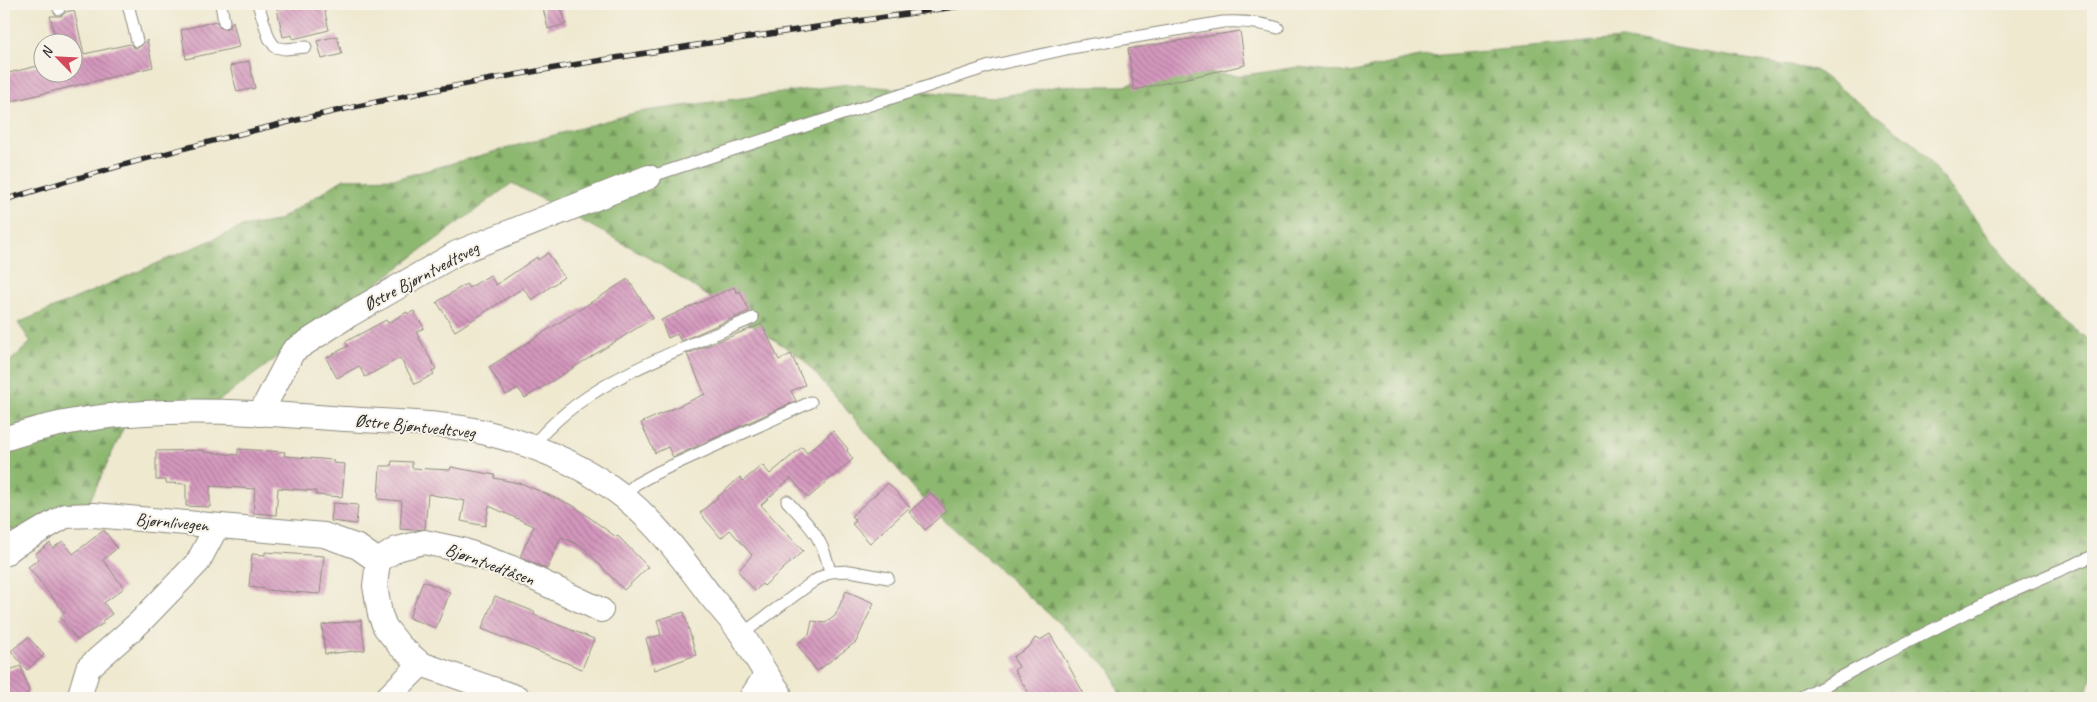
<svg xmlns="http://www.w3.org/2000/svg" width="2097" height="702" viewBox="0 0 2097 702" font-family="Caveat,sans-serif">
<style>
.forest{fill:url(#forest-firs);stroke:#5c724e}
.building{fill:url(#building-back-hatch)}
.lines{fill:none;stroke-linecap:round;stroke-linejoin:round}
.lane-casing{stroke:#8d8a7e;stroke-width:13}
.street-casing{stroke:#8d8a7e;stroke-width:26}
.lane{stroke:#fff;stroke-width:11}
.street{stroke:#fff;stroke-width:24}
.rail-casing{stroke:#2b2b2b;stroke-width:5.5}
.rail{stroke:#f7f3e8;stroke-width:4;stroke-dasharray:11;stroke-linecap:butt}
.labels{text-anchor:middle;stroke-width:4;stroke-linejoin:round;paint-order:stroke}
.street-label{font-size:18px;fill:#2b2b2b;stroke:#f7f3e8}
</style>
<defs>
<pattern id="forest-firs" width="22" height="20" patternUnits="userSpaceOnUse" patternTransform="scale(1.25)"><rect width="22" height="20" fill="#8db870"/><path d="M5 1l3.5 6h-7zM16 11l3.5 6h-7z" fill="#73965c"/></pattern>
<pattern id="building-back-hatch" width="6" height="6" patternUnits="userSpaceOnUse" patternTransform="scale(1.25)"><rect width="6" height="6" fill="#d497bd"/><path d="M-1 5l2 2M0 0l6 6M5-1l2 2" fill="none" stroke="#ac7b9a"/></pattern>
</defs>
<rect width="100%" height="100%" fill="#f7f3e8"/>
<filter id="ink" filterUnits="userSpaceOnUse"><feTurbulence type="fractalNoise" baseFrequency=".02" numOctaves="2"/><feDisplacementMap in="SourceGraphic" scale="10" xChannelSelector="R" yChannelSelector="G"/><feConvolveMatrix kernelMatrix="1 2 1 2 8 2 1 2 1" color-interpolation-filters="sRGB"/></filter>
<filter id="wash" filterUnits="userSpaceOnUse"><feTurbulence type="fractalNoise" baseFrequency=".0096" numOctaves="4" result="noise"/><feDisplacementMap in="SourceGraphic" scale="20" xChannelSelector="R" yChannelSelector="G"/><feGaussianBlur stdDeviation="1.12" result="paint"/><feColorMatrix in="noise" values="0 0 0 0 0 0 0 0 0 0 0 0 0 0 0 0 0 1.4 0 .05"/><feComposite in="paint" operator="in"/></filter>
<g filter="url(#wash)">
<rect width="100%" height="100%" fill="#efe9d0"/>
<!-- forest -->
<polygon class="forest" points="1621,39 1815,70 1916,145 2039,300 2093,344 2093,677 2083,698 1121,698 1111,670 932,509 802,358 647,256 512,183 213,405 135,403 82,518 23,534 4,526 4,367 31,342 18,323 242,227 277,221 344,179 399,178 638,112 848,84 991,98 1059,86 1125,86 1169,70 1239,76 1298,67 1350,73 1419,57"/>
<g id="blocks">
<!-- building -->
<g class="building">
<polygon points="299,4 323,4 329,30 293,39 292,35 283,37 277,9"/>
<polygon points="542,4 560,4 566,24 548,29"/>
<polygon points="74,10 84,54 130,44 134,48 138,48 147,40 153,67 4,103 4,74 42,65 42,72 72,72 72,42 56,42 50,16 61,16 66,12"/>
<polygon points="216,21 219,27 225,29 229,27 233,21 239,47 186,59 181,30"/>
<polygon points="1240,31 1245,65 1134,90 1128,49"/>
<polygon points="337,36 342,54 322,59 317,41"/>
<polygon points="249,61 255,88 237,92 230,66"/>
<polygon points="548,253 564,277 532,300 523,288 455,331 437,302 466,284 469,288 490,275 496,285 537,257 538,260"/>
<polygon points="628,279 653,318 525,398 518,388 506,395 489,367"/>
<polygon points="734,287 737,293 740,291 749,311 681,341 677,334 668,338 661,320"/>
<polygon points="414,311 424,328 416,332 436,369 432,371 434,374 415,384 400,358 365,377 359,366 337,378 326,358 348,346 345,342 386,320 388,323 407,312 408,314"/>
<polygon points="762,324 779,360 791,354 805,385 791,391 796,401 673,457 668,447 655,453 641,423 705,394 687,354"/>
<polygon points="833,431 848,449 847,451 853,459 808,498 791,478 761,505 803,551 764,586 762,584 755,591 738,571 752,555 730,530 721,538 700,513 740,477 743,481 762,465 770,474 802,447 807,453"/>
<polygon points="238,449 285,452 284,456 333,460 333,463 345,464 342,497 316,495 316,491 278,488 276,515 253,513 255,489 210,486 210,507 186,506 186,484 166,483 166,480 156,480 156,451 204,450 204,452 238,455"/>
<polygon points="392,461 412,462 412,468 450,470 451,467 495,475 494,478 523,484 574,506 616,537 618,536 648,567 624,590 582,546 561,537 547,569 520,557 534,526 489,506 485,526 461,521 465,501 428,494 425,529 414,530 400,529 402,501 378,499 380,466 391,466"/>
<polygon points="888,483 910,507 870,543 852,524 856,521 851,516"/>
<polygon points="931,493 946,511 925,530 909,512"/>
<polygon points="333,503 358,505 356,524 331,521"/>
<polygon points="104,530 117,548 103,560 124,588 104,603 112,614 102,621 104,623 77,640 60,617 65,613 28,567 39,559 35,554 50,543 53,548 63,541 73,554"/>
<polygon points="265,552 324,556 320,594 266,590 266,589 249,587 252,554 265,555"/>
<polygon points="423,581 450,592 436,628 409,618"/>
<polygon points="846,591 874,603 856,642 817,671 797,644 809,635 812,621 825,623 835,616"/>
<polygon points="495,596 535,612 534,615 594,639 582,669 482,629"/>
<polygon points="684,612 696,655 655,670 646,639 661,635 657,620"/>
<polygon points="361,620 365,650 325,654 322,625"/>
<polygon points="1050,634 1065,659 1086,698 1032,698 1014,670 1019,667 1013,657 1030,646 1035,638 1040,640"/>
<polygon points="28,637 44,655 27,670 11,651"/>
<polygon points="21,666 29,692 27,693 29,698 4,698 4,672"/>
</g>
</g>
</g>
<g filter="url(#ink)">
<use href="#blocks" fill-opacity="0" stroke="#8d8a7e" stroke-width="1"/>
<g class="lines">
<!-- lane casing -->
<g class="lane-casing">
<g id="lane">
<polyline points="58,4 59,9"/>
<polyline points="128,4 137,41"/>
<polyline points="221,4 224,22"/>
<polyline points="258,4 269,38 275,47 285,49 306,47"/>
<path d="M649,177L990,66L1071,48L1223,22C1242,21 1259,22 1278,28"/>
<path d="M532,447C583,381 679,351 753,318"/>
<polyline points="622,496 636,484 658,472 811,402"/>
<path d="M787,501C810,526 823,538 830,572"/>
<polyline points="742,634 814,581 830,572 850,571 888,578"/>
<polyline points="1802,698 1886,653 1991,600 2093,556"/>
</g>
</g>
<!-- street casing -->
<g class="street-casing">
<g id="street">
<polyline points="260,414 293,351 349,315 457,253 649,177"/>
<path d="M4,439C113,401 232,411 345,419C392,422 441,422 487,433C535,445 585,466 624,497C658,525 683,559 709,594C720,608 733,621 743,636C755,655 765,674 779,692"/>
<polyline points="4,554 14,546 65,516 94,515 324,535 358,547 378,561"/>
<polyline points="79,698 88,668 139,623 198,562 217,526"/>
<polyline points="387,698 421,664"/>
<polyline points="518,698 421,664 400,646 385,627 380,614 375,586 378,561 397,549 424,542 462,550 512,568 601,610"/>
<polyline points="751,698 766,675"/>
</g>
</g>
<!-- lane -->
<use href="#lane" class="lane"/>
<!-- street -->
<use href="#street" class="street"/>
<!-- rail casing -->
<g class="rail-casing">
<path id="rail" d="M4,200C164,151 327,109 492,79C652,50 813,28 974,4"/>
</g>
<!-- rail -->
<use href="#rail" class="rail"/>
</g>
</g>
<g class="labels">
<!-- street labels -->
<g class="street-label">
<text transform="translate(421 276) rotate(-28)" y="6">Østre Bjørntvedtsveg</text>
<text transform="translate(415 426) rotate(6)" y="6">Østre Bjøntvedtsveg</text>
<text transform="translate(172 522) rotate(5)" y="6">Bjørnlivegen</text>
<text transform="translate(490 564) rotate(20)" y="6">Bjørntvedtåsen</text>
</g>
</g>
<!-- margin -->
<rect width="2097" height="702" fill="none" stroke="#f7f3e8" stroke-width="20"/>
<!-- north arrow -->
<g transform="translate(58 58) rotate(294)"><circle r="24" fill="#f7f3e8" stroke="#a5a39c"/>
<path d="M0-4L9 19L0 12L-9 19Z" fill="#d1495b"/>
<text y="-8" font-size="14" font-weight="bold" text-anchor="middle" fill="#2b2b2b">N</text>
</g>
</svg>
